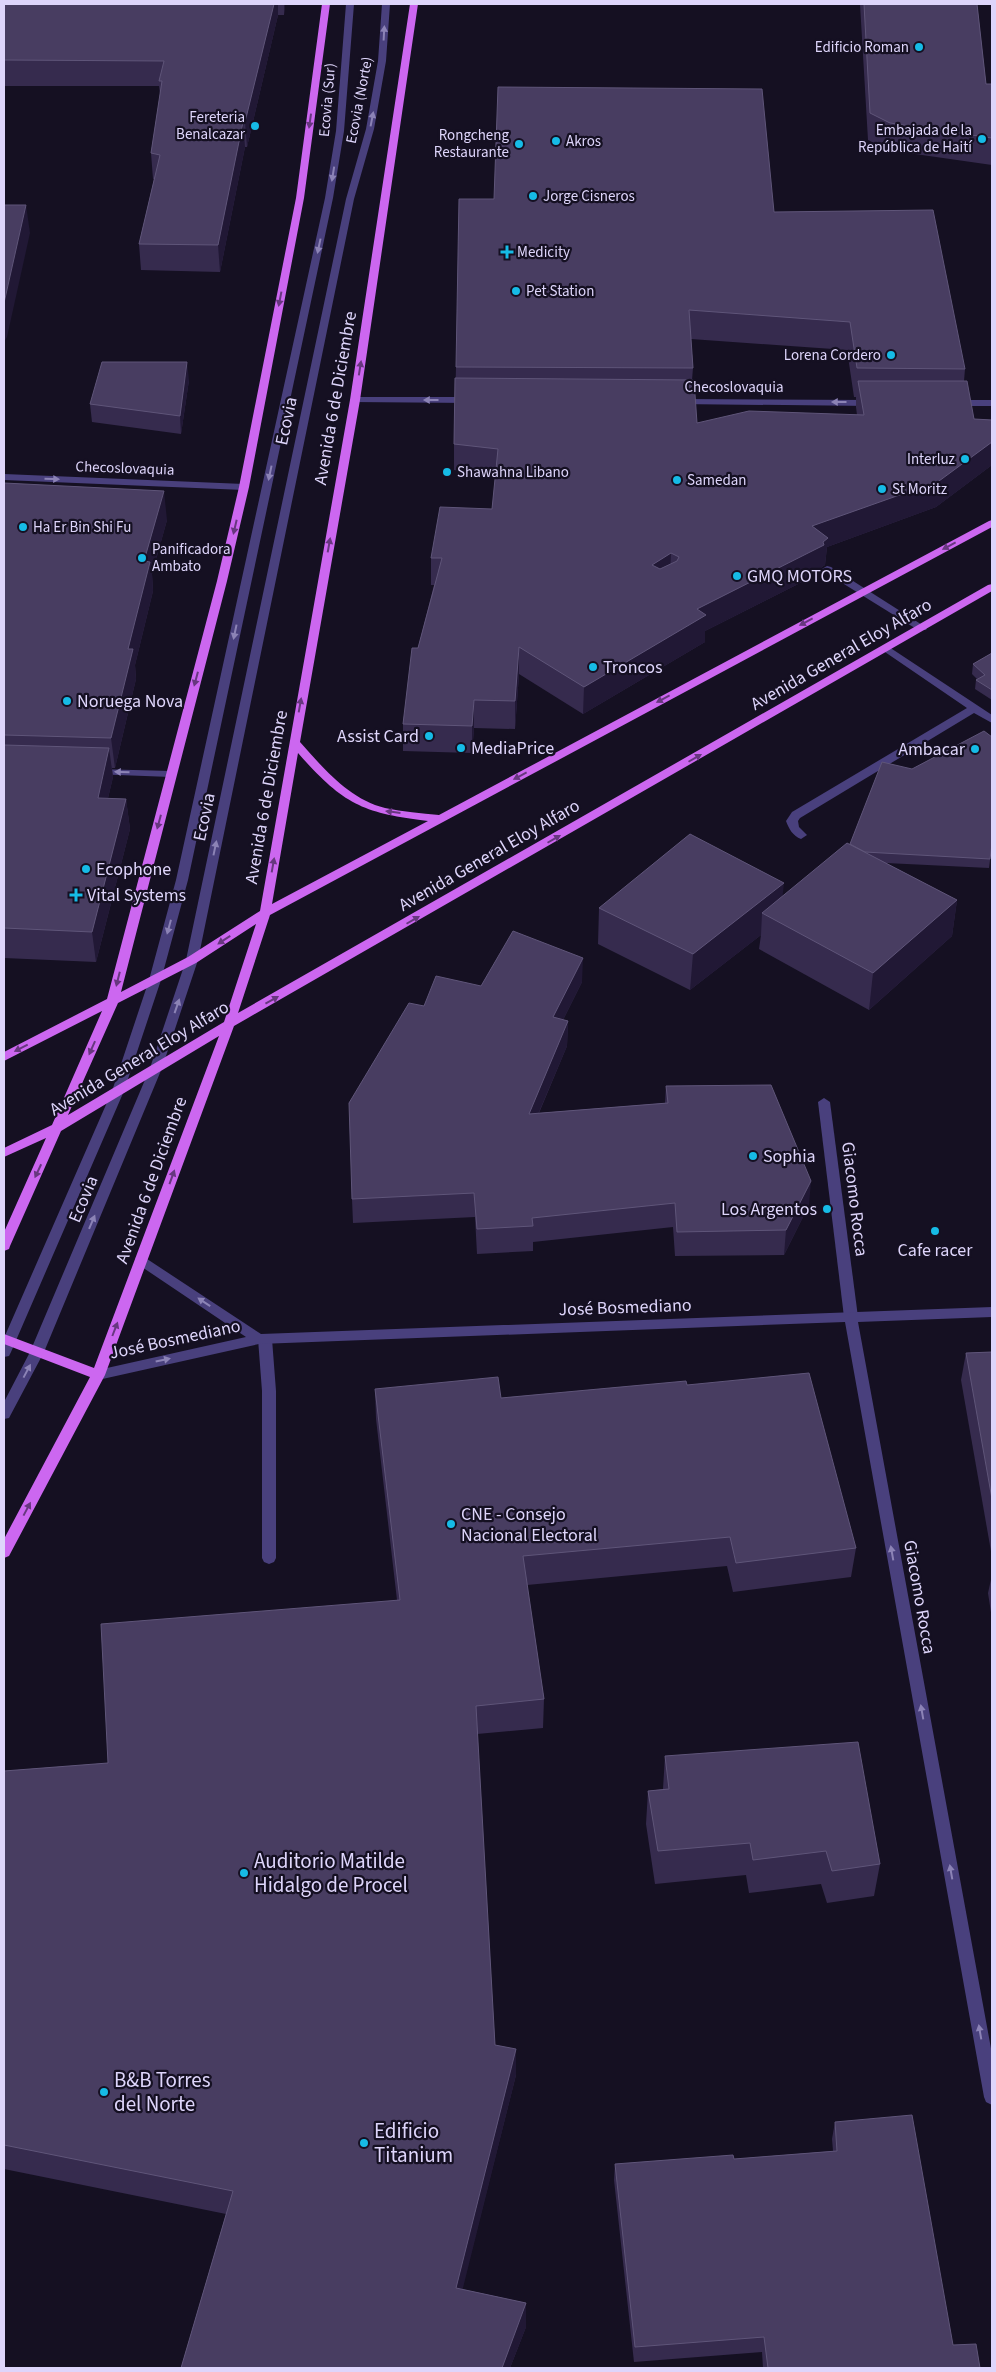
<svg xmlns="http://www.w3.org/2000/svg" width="996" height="2372" viewBox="0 0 996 2372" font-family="'Source Sans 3',sans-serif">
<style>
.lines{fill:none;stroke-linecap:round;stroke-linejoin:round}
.service{fill:#49407d;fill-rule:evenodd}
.minor{fill:#49407d;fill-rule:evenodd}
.primary{fill:#cc67f0;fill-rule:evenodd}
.wall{fill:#362b4e;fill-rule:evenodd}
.shaded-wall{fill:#211835}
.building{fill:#483d61;stroke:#5f5579;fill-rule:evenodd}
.oneway{fill:#8c83b6}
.oneway2{fill:#67377f}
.poi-dot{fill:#16bbe6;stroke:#151022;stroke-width:2}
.labels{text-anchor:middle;stroke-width:4.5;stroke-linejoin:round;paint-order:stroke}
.far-poi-label{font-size:15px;fill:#ded5fb;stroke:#151022;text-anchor:start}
.far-street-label{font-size:15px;fill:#ded5fb;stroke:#151022}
.street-label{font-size:18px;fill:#ded5fb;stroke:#151022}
.poi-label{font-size:18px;fill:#ded5fb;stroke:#151022;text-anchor:start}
.near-poi-label{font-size:21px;fill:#ded5fb;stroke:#151022;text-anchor:start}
</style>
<rect width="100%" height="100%" fill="#151022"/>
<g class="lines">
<!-- service -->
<g class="service">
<polygon points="346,4 354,4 344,131 333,198 188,880 161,980 124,1091 11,1352 9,1356 4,1357 4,1338 112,1091 149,980 176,880 325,198 336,131"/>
<polygon points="382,4 390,4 386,61 374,129 354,199 198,960 162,1068 44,1352 9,1418 4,1419 4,1402 30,1352 150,1068 186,960 346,199 366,129 378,61"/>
<polygon points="827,566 831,567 927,628 926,630 918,630 823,571 822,569"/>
<path d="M886,645L992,715V723L974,713L800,818L798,821L799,827L807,835L801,839C793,836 789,829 786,821L792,812L967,708L882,650V646Z"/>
<polygon points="824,1098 830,1102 858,1317 856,1321 846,1321 844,1317 818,1102"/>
<polygon points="265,1334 270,1335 272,1339 276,1391 276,1558 274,1562 269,1564 264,1562 262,1558 262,1391 258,1339 260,1335"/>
</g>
<!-- minor -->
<g class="minor">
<polygon points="355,397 472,397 477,400 472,403 352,402 350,400"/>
<polygon points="680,399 872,400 877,403 872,406 677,404 675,402"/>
<polygon points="992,400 992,406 955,406 950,403 955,400"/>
<polygon points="4,474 244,484 249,487 244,490 4,480"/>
<polygon points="96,769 171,771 176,774 171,777 92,774 91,772"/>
<polygon points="141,1255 261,1334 992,1307 992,1317 858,1322 992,2054 992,2105 986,2102 984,2097 845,1322 259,1344 98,1380 93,1379 91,1375 93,1371 98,1370 246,1337 136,1263 135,1260 136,1257"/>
</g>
<!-- primary -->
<path class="primary" d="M322,4H330L304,198L249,487L227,581L121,992L188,957L260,911L350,400L410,4H418L360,400L300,742C324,769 349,799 385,808C403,812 421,813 439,815L989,521L992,520V527L270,915L238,1013L988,585L992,584V591L234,1026L105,1375L9,1556L4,1558V1539L90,1377L4,1344V1334L94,1368L219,1036L61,1131L10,1246L9,1249L4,1251V1232L46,1138L4,1157V1148L52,1125L102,1011L4,1061V1052L107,999L217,581L239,487L296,198ZM298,753C343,804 362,813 428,821L272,904ZM256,924L224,1022L68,1115L118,1003L196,963Z"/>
</g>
<!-- wall -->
<g class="wall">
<polygon points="4,4 285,4 284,15 278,15 247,147 245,147 220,272 141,270 139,244 154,179 153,179 151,153 160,94 159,86 4,86"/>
<polygon points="860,4 977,4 986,84 992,84 992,165 887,150 868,140"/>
<path d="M774,212L965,369L964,381L974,419L992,420V465L936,507L827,547L825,565L822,567V572L705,631V642L583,714L519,674L515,729L474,728L472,753L403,751V724L418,648L434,585H431V558L492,509L496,476L454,470V444L456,367ZM691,339L847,350L854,397H856V407L857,415L697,423L692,380L693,368Z"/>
<polygon points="189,380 181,434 92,422 90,404"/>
<polygon points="4,483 167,520 152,574 153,591 135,665 136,679 115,768 112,768 113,777 108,798 126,799 130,829 96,962 4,958"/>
<polygon points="992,653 992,700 975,689 976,680 977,679 972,674 973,664"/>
<polygon points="850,844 992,844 989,868 886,863 957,900 952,936 869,1010 759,949 761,935 690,990 598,944 599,908 782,897"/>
<polygon points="582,982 563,1020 568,1021 567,1046 539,1113 665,1103 666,1086 809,1205 784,1255 675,1256 673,1227 533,1242 533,1251 477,1254 475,1217 353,1223 352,1199 424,1006 481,986"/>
<polygon points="992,1352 992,1557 961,1380 966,1353"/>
<polygon points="687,1385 856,1548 851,1577 733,1592 727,1566 527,1585 544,1699 543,1728 477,1734 495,2045 516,2075 462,2289 526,2303 526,2327 510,2368 181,2368 226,2214 4,2169 4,1771 108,1763 397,1600 376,1419 375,1389 501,1398"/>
<polygon points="992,1575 992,1619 988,1593"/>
<polygon points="665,1756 880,1864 874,1896 827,1903 821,1884 749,1893 746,1875 655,1884 646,1824 648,1791 663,1789"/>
<polygon points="835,2122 953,2345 980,2368 763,2368 762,2352 634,2362 614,2180 615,2164 734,2159 833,2151 832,2139"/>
</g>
<!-- shaded-wall -->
<g class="shaded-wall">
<polygon points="274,4 278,4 278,15 247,147 245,122"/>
<polygon points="284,4 285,4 284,15"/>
<polygon points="243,122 245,147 220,272 218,245"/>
<polygon points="26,205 30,233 7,337 4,342 4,303"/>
<polygon points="187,362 189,380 181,434 180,416"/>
<polygon points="992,442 992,465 936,507 827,547 825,565 822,567 822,572 705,631 705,642 583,714 584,687 697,609 812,526"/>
<polygon points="164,491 167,520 152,574 153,591 135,665 136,679 115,768 111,738 144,561"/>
<polygon points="671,553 670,579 652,565"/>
<polygon points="519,647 519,674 515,729 515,701"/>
<polygon points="474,700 474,728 472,753 472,726"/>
<polygon points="109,748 113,777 101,828 98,798"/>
<polygon points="126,799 130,829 96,962 92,932"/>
<polygon points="784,883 780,920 762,913 761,935 690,990 693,954"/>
<polygon points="957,900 952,936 869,1010 873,973"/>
<polygon points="583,958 582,982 552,1042 553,1017"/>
<polygon points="568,1021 567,1046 528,1138 529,1114"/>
<polygon points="811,1181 809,1205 784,1255 786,1230"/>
<polygon points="516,2049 516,2075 457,2312 456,2288"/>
<polygon points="526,2303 526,2327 510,2368 502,2368"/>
</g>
<!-- building -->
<g class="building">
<polygon points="4,4 274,4 245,122 243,122 218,245 139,244 160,155 151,153 162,81 159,81 164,61 4,60"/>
<polygon points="864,4 977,4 986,84 992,84 992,138 890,123 870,113"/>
<polygon points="498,87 762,89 774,212 933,210 965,369 857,368 850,322 689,310 693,368 456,367 459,199 494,199"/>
<polygon points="4,205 26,205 4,303"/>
<polygon points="102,362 187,362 180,416 90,404"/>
<path d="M455,378L694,380L697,423L749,411L864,415L858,381H967L974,419L992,420V442L939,481L812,526L828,538L823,542L824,545L697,609L706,615L584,687L519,647L515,701L474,700L472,726L403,724L412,648H418L442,558H431L440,507L492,509L498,449L454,444ZM671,553L679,557L677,561L660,569L652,565Z"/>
<polygon points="4,483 164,491 144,561 150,562 128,649 133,649 111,738 4,735"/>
<polygon points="992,653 992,690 976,680 985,675 973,664"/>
<polygon points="984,731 992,737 992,844 990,859 865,852 850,844 882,762 912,769"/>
<polygon points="4,745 109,748 98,798 126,799 92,932 4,928"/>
<polygon points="690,834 784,883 693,954 599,908"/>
<polygon points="847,843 957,900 873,973 762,913"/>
<polygon points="513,931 583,958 553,1017 568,1021 529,1114 668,1103 666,1086 771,1085 811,1181 786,1230 677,1232 675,1203 532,1218 533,1226 477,1229 474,1193 352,1199 349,1103 409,1003 424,1006 436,976 481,986"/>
<polygon points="992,1352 992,1499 966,1353"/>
<polygon points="809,1373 856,1548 736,1563 730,1537 523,1556 544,1699 476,1706 495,2045 516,2049 456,2288 526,2303 502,2368 181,2368 233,2191 4,2145 4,1771 108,1763 101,1624 400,1600 375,1389 498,1377 501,1398 686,1381 687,1385"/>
<polygon points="858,1742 880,1864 832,1871 826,1851 753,1860 750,1843 658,1851 648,1791 669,1789 665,1756"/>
<polygon points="912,2115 953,2345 976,2344 980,2368 768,2368 764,2337 635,2347 615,2164 733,2155 734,2159 837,2151 835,2122"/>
</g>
<!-- one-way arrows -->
<defs><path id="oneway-solid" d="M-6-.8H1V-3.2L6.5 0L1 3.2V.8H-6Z" transform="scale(1.25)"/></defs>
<g class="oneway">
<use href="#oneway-solid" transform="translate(384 33) rotate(-87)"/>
<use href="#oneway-solid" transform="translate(372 119) rotate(-79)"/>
<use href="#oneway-solid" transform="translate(333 174) rotate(99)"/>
<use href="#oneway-solid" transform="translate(319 246) rotate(102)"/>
<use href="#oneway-solid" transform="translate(431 400) rotate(-180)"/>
<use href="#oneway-solid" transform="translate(839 402) rotate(-180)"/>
<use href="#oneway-solid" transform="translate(270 473) rotate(102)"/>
<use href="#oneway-solid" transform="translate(52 479) rotate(2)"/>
<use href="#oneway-solid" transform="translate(235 632) rotate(102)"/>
<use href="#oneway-solid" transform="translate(122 772) rotate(-178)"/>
<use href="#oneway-solid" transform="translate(215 848) rotate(-78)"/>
<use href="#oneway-solid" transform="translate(169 927) rotate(105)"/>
<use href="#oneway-solid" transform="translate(177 1006) rotate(-71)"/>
<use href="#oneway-solid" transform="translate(92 1222) rotate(-67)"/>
<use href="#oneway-solid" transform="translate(204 1302) rotate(-146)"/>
<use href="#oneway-solid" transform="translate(163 1360) rotate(-12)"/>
<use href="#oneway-solid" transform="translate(27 1371) rotate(-62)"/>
<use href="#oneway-solid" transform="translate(892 1553) rotate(-100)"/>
<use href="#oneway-solid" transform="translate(922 1712) rotate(-100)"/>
<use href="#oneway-solid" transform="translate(951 1872) rotate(-100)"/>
<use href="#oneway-solid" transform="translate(980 2032) rotate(-100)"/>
</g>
<g class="oneway2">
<use href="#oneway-solid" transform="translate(310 121) rotate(98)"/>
<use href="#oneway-solid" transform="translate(280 299) rotate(101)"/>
<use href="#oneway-solid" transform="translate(360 368) rotate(-81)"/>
<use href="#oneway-solid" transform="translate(235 527) rotate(103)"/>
<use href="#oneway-solid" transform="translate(329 545) rotate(-80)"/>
<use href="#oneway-solid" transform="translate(949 546) rotate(152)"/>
<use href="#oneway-solid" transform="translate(806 622) rotate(152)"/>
<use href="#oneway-solid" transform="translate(196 679) rotate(105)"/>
<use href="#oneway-solid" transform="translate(663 699) rotate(152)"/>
<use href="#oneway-solid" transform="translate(300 705) rotate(-80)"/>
<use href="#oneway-solid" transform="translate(695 758) rotate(-30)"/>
<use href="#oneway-solid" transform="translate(520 776) rotate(152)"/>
<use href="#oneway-solid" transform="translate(393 812) rotate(-173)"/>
<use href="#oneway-solid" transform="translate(159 822) rotate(105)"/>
<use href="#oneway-solid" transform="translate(554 839) rotate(-30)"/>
<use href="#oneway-solid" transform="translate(273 865) rotate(-80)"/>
<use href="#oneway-solid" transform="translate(413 920) rotate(-30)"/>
<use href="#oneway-solid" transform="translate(224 940) rotate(147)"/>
<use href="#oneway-solid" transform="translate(118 979) rotate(104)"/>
<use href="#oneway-solid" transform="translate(272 1000) rotate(-29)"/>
<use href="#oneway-solid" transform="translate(21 1048) rotate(153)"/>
<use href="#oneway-solid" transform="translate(92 1048) rotate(114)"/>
<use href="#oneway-solid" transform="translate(38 1171) rotate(115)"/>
<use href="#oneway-solid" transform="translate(172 1177) rotate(-70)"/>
<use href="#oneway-solid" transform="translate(115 1329) rotate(-69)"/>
<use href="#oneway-solid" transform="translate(27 1509) rotate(-62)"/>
</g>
<!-- markers -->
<g class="poi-dot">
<circle cx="919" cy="47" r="5"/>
<circle cx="255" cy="126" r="5"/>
<circle cx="982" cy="139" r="5"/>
<circle cx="556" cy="141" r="5"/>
<circle cx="519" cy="144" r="5"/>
<circle cx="533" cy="196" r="5"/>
<path d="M504.5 244.5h5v5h5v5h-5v5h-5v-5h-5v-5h5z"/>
<circle cx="516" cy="291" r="5"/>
<circle cx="891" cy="355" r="5"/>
<circle cx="965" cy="459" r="5"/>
<circle cx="447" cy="472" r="5"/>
<circle cx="677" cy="480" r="5"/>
<circle cx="882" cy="489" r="5"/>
<circle cx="23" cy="527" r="5"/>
<circle cx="142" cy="558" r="5"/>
<circle cx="737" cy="576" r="5"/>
<circle cx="593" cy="667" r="5"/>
<circle cx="67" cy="701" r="5"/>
<circle cx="429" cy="736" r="5"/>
<circle cx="461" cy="748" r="5"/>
<circle cx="975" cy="749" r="5"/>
<circle cx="86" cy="869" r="5"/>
<path d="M73.5 887.5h5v5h5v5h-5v5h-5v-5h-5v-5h5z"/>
<circle cx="753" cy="1156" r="5"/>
<circle cx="827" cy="1209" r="5"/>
<circle cx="935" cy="1231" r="5"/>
<circle cx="451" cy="1524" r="5"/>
<circle cx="244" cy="1873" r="5"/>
<circle cx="104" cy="2092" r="5"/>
<circle cx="364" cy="2143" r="5"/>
</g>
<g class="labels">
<!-- far-poi labels -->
<g class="far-poi-label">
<text x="909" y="52" text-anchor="end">Edificio Roman</text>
<text x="245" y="122" text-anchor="end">Fereteria<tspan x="245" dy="17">Benalcazar</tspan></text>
<text x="972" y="135" text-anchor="end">Embajada de la<tspan x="972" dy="17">República de Haití</tspan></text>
<text x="509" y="140" text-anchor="end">Rongcheng<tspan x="509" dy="17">Restaurante</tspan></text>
<text x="566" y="146">Akros</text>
<text x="543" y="201">Jorge Cisneros</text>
<text x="517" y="257">Medicity</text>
<text x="526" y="296">Pet Station</text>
<text x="881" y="360" text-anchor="end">Lorena Cordero</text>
<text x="955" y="464" text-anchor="end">Interluz</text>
<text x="457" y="477">Shawahna Libano</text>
<text x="687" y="485">Samedan</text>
<text x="892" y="494">St Moritz</text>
<text x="33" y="532">Ha Er Bin Shi Fu</text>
<text x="152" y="554">Panificadora<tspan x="152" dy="17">Ambato</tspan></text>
</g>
<!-- far-street labels -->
<g class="far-street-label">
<text transform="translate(327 100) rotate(-85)" y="5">Ecovia (Sur)</text>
<text transform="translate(359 100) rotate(-79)" y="5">Ecovia (Norte)</text>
<text x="734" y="392">Checoslovaquia</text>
<text transform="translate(125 468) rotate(2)" y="5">Checoslovaquia</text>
</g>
<!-- street labels -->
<g class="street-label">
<text transform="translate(335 398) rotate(-80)" y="6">Avenida 6 de Diciembre</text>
<text transform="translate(286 421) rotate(-78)" y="6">Ecovia</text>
<text transform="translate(841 654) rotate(-30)" y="6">Avenida General Eloy Alfaro</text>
<text transform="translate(266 797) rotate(-80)" y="6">Avenida 6 de Diciembre</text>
<text transform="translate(204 817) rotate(-78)" y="6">Ecovia</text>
<text transform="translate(489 855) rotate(-30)" y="6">Avenida General Eloy Alfaro</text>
<text transform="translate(139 1058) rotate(-31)" y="6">Avenida General Eloy Alfaro</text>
<text transform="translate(151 1180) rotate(-70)" y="6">Avenida 6 de Diciembre</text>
<text transform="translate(83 1199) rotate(-67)" y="6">Ecovia</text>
<text transform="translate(855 1199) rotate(83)" y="6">Giacomo Rocca</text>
<text transform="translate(625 1307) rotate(-2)" y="6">José Bosmediano</text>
<text transform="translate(175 1339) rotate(-12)" y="6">José Bosmediano</text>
<text transform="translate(920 1597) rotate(80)" y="6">Giacomo Rocca</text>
</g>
<!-- poi labels -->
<g class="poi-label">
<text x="747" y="582">GMQ MOTORS</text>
<text x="603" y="673">Troncos</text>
<text x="77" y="707">Noruega Nova</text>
<text x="419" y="742" text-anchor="end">Assist Card</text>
<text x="471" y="754">MediaPrice</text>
<text x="965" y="755" text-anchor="end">Ambacar</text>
<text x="96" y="875">Ecophone</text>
<text x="87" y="901">Vital Systems</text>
<text x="763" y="1162">Sophia</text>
<text x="817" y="1215" text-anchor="end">Los Argentos</text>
<text x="935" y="1256" text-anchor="middle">Cafe racer</text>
<text x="461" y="1520">CNE - Consejo<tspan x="461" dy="21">Nacional Electoral</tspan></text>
</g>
<!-- near-poi labels -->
<g class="near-poi-label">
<text x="254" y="1868">Auditorio Matilde<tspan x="254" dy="24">Hidalgo de Procel</tspan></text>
<text x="114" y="2087">B&amp;B Torres<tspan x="114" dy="24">del Norte</tspan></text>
<text x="374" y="2138">Edificio<tspan x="374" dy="24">Titanium</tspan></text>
</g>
</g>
<!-- border -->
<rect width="996" height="2372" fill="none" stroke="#ded5fb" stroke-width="10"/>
</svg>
